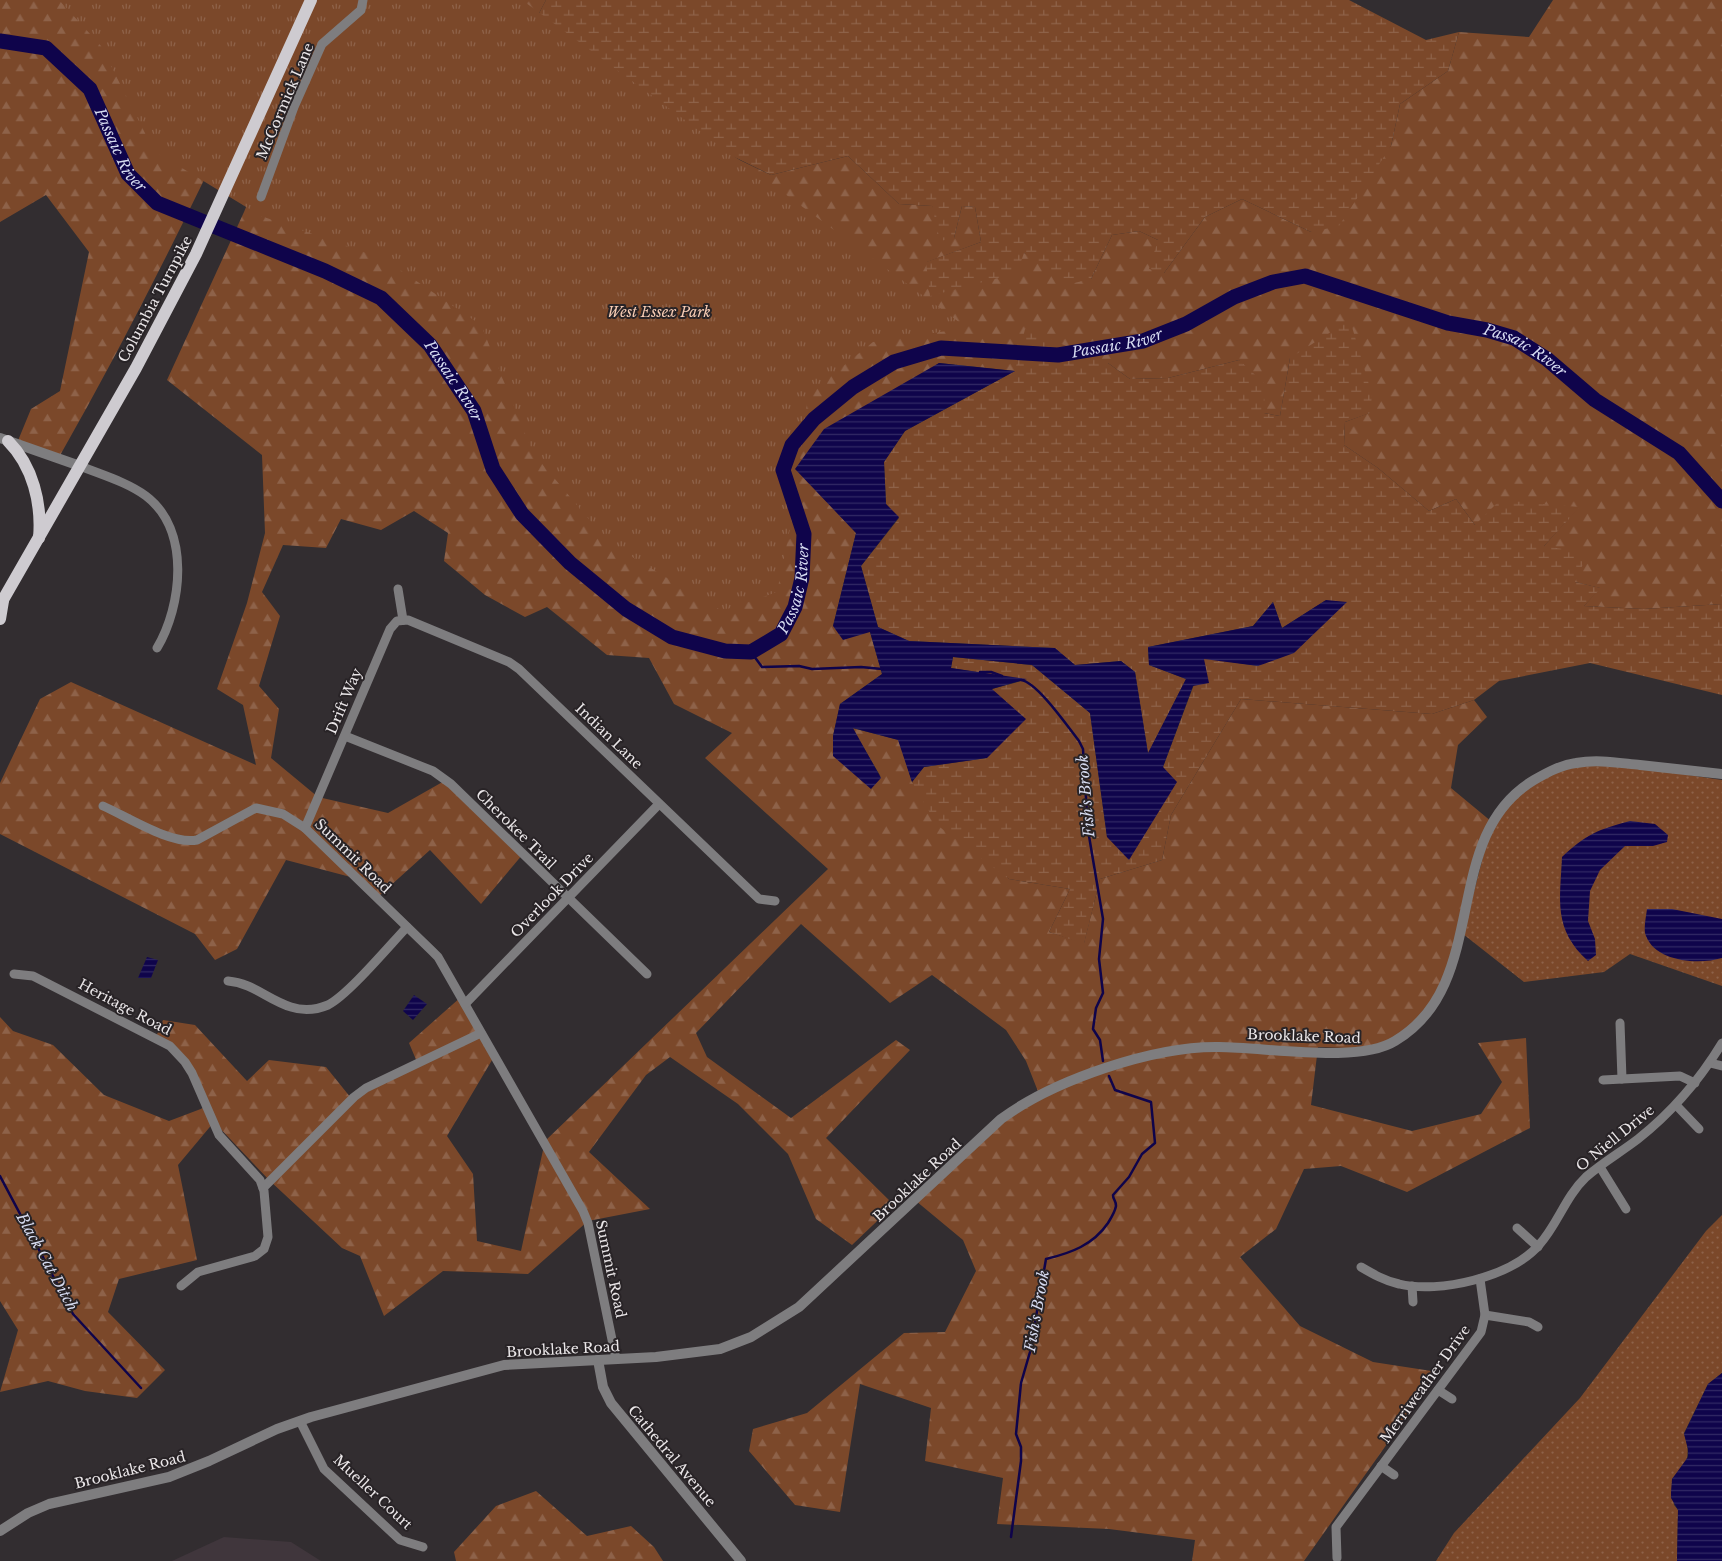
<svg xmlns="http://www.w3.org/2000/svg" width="1722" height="1561" viewBox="0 0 1722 1561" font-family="'Libre Baskerville',serif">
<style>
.built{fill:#40363c}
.grass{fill:url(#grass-dots)}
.forest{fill:url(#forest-firs)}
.wetland{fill:url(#wetland-marsh)}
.park{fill:url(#park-tufts)}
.water{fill:url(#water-rules)}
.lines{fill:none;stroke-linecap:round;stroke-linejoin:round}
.stream{stroke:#0f044b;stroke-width:2.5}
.river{stroke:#0f044b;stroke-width:15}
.minor{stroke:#7e7d7f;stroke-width:9}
.tertiary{stroke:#7e7d7f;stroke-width:10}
.primary{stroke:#cecbd0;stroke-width:12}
.labels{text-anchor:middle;stroke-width:4;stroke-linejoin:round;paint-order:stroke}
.street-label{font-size:14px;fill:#eae6e8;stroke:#282326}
.park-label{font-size:14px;font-style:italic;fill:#f8cdb5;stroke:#282326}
.water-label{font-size:15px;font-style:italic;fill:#d6dbf0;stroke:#282326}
</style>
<defs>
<pattern id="grass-dots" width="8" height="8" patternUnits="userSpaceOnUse" patternTransform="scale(1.25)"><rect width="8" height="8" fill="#7b482a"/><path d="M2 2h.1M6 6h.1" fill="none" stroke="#8e6249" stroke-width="1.8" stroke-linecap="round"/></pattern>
<pattern id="forest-firs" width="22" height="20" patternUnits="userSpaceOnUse" patternTransform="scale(1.25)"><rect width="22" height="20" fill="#7b482a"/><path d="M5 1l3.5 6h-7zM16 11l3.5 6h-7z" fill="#8e6249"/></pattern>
<pattern id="wetland-marsh" width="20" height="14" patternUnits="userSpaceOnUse" patternTransform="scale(1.25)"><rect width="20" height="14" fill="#7b482a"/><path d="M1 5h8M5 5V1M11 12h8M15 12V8" fill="none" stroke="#8e6249"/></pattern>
<pattern id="park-tufts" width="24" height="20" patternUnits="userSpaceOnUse" patternTransform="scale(1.25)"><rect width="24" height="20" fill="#7b482a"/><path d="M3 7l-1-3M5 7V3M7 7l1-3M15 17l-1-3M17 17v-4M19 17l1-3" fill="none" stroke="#8e6249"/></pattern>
<pattern id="water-rules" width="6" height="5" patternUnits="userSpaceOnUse" patternTransform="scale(1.25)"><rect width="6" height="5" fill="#0f044b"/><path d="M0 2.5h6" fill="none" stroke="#322965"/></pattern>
</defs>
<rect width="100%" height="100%" fill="#322d30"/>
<!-- built -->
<polygon class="built" points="224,1537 291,1542 321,1561 172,1561"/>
<!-- grass -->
<g class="grass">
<polygon points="1595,761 1722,780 1722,986 1630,954 1604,972 1524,982 1463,934 1492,822 1541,774"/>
<path d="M1722,1215V1373L1708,1384L1684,1433C1691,1456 1688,1463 1672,1479L1674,1505L1678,1510L1677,1561H1436L1454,1533L1580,1398L1706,1231Z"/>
</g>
<!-- forest -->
<g class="forest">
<path d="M0,0H290C217,155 143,310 58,459L17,443L31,409L60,391L89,252L46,195L0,222Z"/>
<polygon points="331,0 546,0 536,19 721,151 771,175 848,156 899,204 932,206 954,238 962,206 975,207 981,242 927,262 1024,253 1091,279 1112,235 1139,231 1158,240 1164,273 1205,217 1242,199 1311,232 1391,146 1400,104 1448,71 1459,32 1529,37 1553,0 1722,0 1722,604 1644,609 1584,606 1600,588 1575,582 1544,546 1579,507 1475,525 1456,499 1429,511 1378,468 1344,445 1345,422 1369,413 1290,358 1280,416 1264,413 1239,360 1168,378 1130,379 1108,363 1015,371 939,363 796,469 856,533 833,626 870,632 882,674 840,704 833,736 881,777 852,728 899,740 912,782 1009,879 1070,889 1049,932 1084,943 1100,879 1162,860 1171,815 1241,699 1432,714 1474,700 1487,717 1458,745 1451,788 1492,822 1439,996 1402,1035 1375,1049 1318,1047 1311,1105 1412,1131 1481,1114 1502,1082 1478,1043 1526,1038 1530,1128 1407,1192 1341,1166 1304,1169 1276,1229 1240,1257 1300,1326 1373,1362 1438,1372 1304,1561 1192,1561 1195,1540 1109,1529 997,1524 1003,1478 925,1461 931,1408 860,1384 840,1512 795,1505 749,1451 753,1429 807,1413 904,1333 945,1332 976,1271 963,1240 916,1201 1000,1120 1039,1094 1026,1061 1006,1030 932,975 890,1003 801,924 696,1033 707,1057 791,1118 896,1040 910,1050 826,1138 894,1205 852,1245 816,1219 788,1154 738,1104 670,1057 646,1075 589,1152 650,1209 588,1221 528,1274 443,1271 384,1316 360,1256 342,1248 269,1180 214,1122 178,1165 197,1260 119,1279 108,1312 165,1370 137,1398 85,1391 48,1381 0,1392 18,1330 0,1301 0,1017 13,1031 53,1045 104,1095 169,1121 206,1107 184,1059 156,1037 163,1020 195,1025 247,1081 269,1060 326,1067 351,1098 417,1062 409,1043 461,997 495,1055 447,1136 473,1174 477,1241 521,1251 545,1141 828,869 705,758 732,733 674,704 649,658 607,655 547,607 525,617 485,595 444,561 448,533 414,511 381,530 341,519 326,548 283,545 262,592 280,616 259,686 279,709 271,758 318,797 388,813 446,780 523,854 481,904 430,850 379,896 362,880 286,860 237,949 215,960 195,934 0,834 0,783 40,699 71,682 256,765 243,705 217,689 247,603 265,533 262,455 167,380 244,212"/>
<polygon points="536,1491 587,1536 631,1526 654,1547 663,1561 456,1561 454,1552 496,1506"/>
</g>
<!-- wetland -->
<g class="wetland">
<polygon points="546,0 1349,0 1426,40 1459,32 1448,71 1400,104 1391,146 1339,226 1311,232 1242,199 1205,217 1164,273 1149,269 1158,240 1139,231 1112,235 1091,279 1070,284 1024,253 1017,273 930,296 926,262 981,242 975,207 962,206 954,238 940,241 932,206 899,204 848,156 771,175 722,151 536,19"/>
<polygon points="1350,320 1372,395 1370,413 1345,422 1344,445 1378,468 1429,511 1456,499 1475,525 1499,501 1580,507 1544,546 1588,553 1575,582 1601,588 1584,606 1644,609 1722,604 1722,695 1590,663 1499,681 1474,700 1432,714 1241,699 1171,815 1162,860 1100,879 1084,944 1049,932 1070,889 1009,879 937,825 912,782 924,767 987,758 992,689 1025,680 951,668 953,657 1032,665 1090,713 1107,837 1163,767 1204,658 1258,666 1326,600 1282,628 1273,602 1253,626 1148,647 1149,665 1186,679 1148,754 1135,672 1121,661 1075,665 1054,648 909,641 878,627 861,566 899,518 886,504 884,462 905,431 1015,371 1025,329 1108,363 1130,379 1168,378 1239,360 1265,384 1264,413 1280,416 1290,358"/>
</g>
<!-- park -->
<polygon class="park" points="59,0 522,0 967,328 873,342 808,394 794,509 777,592 722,611 609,543 533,453 481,325 384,259 261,216 154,151 101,46"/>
<!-- water -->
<g class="water">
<polygon points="939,363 1015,371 905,431 884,462 886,504 899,517 861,566 878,627 909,641 1055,648 1075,665 1121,661 1135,672 1148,753 1186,679 1149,665 1148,647 1253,626 1273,602 1282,628 1326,600 1347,602 1294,653 1258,666 1204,659 1209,683 1193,686 1163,767 1177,782 1129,860 1107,837 1090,713 1032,665 953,657 951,668 1027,679 992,689 1026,719 987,758 924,767 912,782 898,740 853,728 881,778 871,789 833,756 833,736 840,704 882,674 870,632 843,640 833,626 856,533 795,469 824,429"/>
<path d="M1630,821L1655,824L1668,835L1667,842L1653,846H1625L1600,870L1590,891L1588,921L1595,939L1596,955L1588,961C1553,929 1560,901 1562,857C1585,835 1599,829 1630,821Z"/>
<path d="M1647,909H1672L1722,919V958C1699,965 1656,962 1646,936C1643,930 1646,917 1647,909Z"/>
<polygon points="147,957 158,960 151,978 138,978"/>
<polygon points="414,995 427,1004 413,1020 403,1011"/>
<polygon points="1722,1373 1722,1561 1677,1561 1678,1510 1671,1498 1671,1492 1672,1479 1688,1457 1688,1449 1684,1434 1708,1384"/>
</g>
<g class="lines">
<!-- stream -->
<g class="stream">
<polyline points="751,652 762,667 799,666 812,669 861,667 882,669"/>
<polyline points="980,672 991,672 1002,676"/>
<path d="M1021,680C1037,682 1068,727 1079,741L1083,749L1088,830L1103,919L1099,959L1103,993L1096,1008L1093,1029L1100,1040L1103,1061"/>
<polyline points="0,1176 73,1314 141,1388"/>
<path d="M1011,1537L1021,1461V1447L1016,1434L1021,1383L1030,1352L1046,1259C1071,1253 1093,1245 1108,1223C1111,1218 1115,1212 1116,1206C1116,1200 1113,1200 1113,1195L1129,1177L1142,1154L1155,1143L1151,1102L1115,1090L1109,1076"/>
</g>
<!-- river -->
<path class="river" id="s1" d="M0,41L46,48L90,89L128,174L157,203L325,271L381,298L430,345L474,411L493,469L522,514L570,563L626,609L672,637L725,651L751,652L781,634L795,607L802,578L804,534L783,470L792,445L814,419L853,387L894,362L941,348L1058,355L1143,341L1186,324L1234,297L1273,282L1305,276L1448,323L1487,330L1514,338L1547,359L1595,400L1679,453L1722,501"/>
<!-- minor -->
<g class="minor">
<polyline points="261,197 294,107 322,44 361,10 363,0"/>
<path d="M80,466C102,475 127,482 146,496C191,530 182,606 157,648"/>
<polyline points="398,589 403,620"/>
<polyline points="345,736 433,771 451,784 647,974"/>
<path d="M103,806C128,817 171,845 197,840L256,808L283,814L305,828L432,951L438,957L583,1211L588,1223L616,1359"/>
<polyline points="305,828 390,629 397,621 408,620 509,662 519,669 759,899 775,901"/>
<polyline points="14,974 33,976 170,1046 185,1062 192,1073 219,1135 260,1180 264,1191 268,1237 264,1249 255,1256 198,1272 181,1286"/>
<path d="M228,981C253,983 268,1000 291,1007C303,1011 316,1010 328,1005C348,995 389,946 407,927"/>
<polyline points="465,1004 659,804"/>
<polyline points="1620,1023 1622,1079"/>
<polyline points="1710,1063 1722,1066"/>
<polyline points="1603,1080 1680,1076 1695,1083"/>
<polyline points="1676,1105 1699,1129"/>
<polyline points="1600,1167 1626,1209"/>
<polyline points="263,1188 354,1097 366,1088 481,1033"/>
<polyline points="1517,1228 1538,1247"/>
<path d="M1361,1267C1373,1274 1385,1281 1399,1284C1439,1294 1511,1277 1539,1245C1558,1224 1565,1197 1586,1177C1602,1163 1621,1152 1638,1139C1672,1112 1699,1081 1722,1043"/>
<polyline points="1412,1286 1413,1302"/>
<polyline points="1485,1315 1529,1322 1538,1327"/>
<polyline points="1438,1390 1452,1399"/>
<polyline points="300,1421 324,1469 400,1540 423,1547"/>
<polyline points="1381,1466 1394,1475"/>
<polyline points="1337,1558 1336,1527 1481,1332 1485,1315 1480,1279"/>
</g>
<!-- tertiary -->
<g class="tertiary">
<polyline points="0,438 80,466"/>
<polyline points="598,1360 603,1387 611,1403 741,1561"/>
<path d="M0,1531L28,1513L49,1504L169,1477L209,1461L277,1429L311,1417L504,1365L656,1357L720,1349L751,1337L799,1307L1001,1119C1054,1080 1153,1046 1219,1047C1266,1047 1358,1064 1395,1041C1493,983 1438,837 1534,780C1548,772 1561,765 1576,763C1598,759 1619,763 1640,765C1667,768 1695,771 1722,774"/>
</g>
<!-- primary -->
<g class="primary">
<path d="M8,441C33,466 42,504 39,538"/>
<polyline points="0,605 136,368 196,254 311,0"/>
<polyline points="0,619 3,601"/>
</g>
</g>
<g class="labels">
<!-- street labels -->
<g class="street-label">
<text transform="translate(285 101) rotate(-67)" y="5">McCormick Lane</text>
<text transform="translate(155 299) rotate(-62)" y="5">Columbia Turnpike</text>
<text transform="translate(344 701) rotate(-67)" y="5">Drift Way</text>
<text transform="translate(609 736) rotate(44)" y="5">Indian Lane</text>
<text transform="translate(516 829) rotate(45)" y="5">Cherokee Trail</text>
<text transform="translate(353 856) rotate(44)" y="5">Summit Road</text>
<text transform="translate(552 895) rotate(-46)" y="5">Overlook Drive</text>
<text transform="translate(125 1007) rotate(28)" y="5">Heritage Road</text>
<text transform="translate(1304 1036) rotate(2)" y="5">Brooklake Road</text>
<text transform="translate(1615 1138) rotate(-39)" y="5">O Niell Drive</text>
<text transform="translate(917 1180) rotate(-43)" y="5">Brooklake Road</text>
<text transform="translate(611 1269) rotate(78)" y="5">Summit Road</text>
<text transform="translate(563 1349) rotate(-3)" y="5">Brooklake Road</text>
<text transform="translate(1425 1384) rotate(-54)" y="5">Merriweather Drive</text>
<text transform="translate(672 1456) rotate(50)" y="5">Cathedral Avenue</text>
<text transform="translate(130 1470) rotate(-14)" y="5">Brooklake Road</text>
<text transform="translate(373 1492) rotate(43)" y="5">Mueller Court</text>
</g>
<!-- park labels -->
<g class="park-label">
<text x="659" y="317">West Essex Park</text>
</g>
<!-- water labels -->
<g class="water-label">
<text dy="5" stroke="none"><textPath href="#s1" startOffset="175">Passaic River</textPath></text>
<text dy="5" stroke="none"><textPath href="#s1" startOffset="1614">Passaic River</textPath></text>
<text dy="5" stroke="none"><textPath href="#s1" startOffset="2049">Passaic River</textPath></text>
<text dy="5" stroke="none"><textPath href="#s1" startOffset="595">Passaic River</textPath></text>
<text dy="5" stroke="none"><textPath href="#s1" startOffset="1105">Passaic River</textPath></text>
<text transform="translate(1086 796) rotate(-95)" y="5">Fish's Brook</text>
<text transform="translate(47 1262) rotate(61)" y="5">Black Cat Ditch</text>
<text transform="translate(1037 1311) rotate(-80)" y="5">Fish's Brook</text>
</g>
</g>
</svg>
